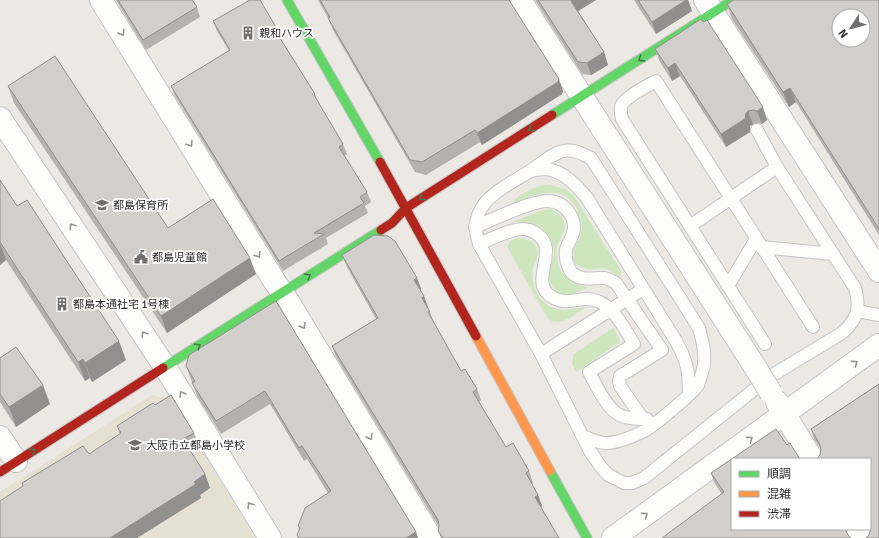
<svg xmlns="http://www.w3.org/2000/svg" width="879" height="538" viewBox="0 0 879 538" font-family="Signika,'Noto Sans JP',sans-serif">
<style>
.education{fill:#e6e0d3}
.green{fill:#cee6be}
.lines{fill:none;stroke-linecap:round;stroke-linejoin:round}
.lane-casing{stroke:#c5c4c5;stroke-width:14}
.street-casing{stroke:#c5c4c5;stroke-width:24}
.fast-casing{stroke:#c5c4c5;stroke-width:11}
.slow-casing{stroke:#c5c4c5;stroke-width:11}
.jam-casing{stroke:#c5c4c5;stroke-width:11}
.lane{stroke:#fcfcfb;stroke-width:12}
.street{stroke:#fcfcfb;stroke-width:22}
.fast{stroke:#63d668;stroke-width:9}
.slow{stroke:#ff974d;stroke-width:9}
.jam{stroke:#b3261e;stroke-width:9}
.street-bridge-casing{stroke:#c5c4c5;stroke-width:24;stroke-linecap:butt}
.street-bridge{stroke:#fcfcfb;stroke-width:22}
.wall{fill:#b4b1af}
.shaded-wall{fill:#92908e}
.building{fill:#d1cecb;stroke:#92908e;fill-rule:evenodd}
.oneway{stroke:#959594}
.oneway2{stroke:#467a48}
.labels{text-anchor:middle;stroke-width:3.5;stroke-linejoin:round;paint-order:stroke}
.poi-label{font-size:11px;fill:#2e2e2e;stroke:#fff;text-anchor:start}
</style>
<rect width="100%" height="100%" fill="#ece8e4"/>
<!-- education -->
<polygon class="education" points="152,395 170,399 255,538 0,538 0,492"/>
<!-- green -->
<g class="green">
<path d="M545,185H551L564,189L573,195L620,269L621,273L620,277C615,274 611,270 605,269C592,267 587,273 575,263C570,247 578,246 581,233C583,225 580,217 577,209C562,180 532,196 510,205C518,195 532,187 545,185Z"/>
<path d="M551,209C560,212 567,221 564,231C562,237 558,242 557,248C554,270 568,284 588,287C582,290 575,294 568,294C556,295 548,285 549,274C550,267 554,261 554,253C553,229 532,218 510,223L543,210Z"/>
<path d="M516,238C527,238 540,243 537,257C537,261 534,264 533,268C530,286 539,305 557,309C568,312 576,307 587,307C575,314 561,328 548,319L507,247L510,241Z"/>
<polygon points="613,328 620,339 619,343 576,372 572,364 574,354"/>
</g>
<g class="lines">
<!-- lane casing -->
<g class="lane-casing">
<g id="lane">
<path d="M530,171C535,170 541,169 546,169C564,171 577,186 587,198L676,341C687,361 689,371 689,394"/>
<polyline points="690,226 777,167"/>
<path d="M475,227C494,219 528,202 547,201C557,201 565,206 570,214C573,218 574,223 574,228C573,243 562,243 567,263C568,266 570,271 572,273C582,282 594,277 605,278C609,279 612,281 616,283L662,350L620,376L619,381L620,386L643,419"/>
<path d="M479,244C491,239 510,229 523,229C528,229 533,231 537,234C561,250 527,282 552,297C564,305 575,299 587,299C611,299 623,327 634,344L589,372C596,385 606,407 618,414C625,419 639,419 647,419"/>
<polyline points="761,247 833,254"/>
<polyline points="728,286 756,239"/>
<polyline points="857,311 879,315"/>
<path d="M765,344L622,119C621,115 620,111 621,106C625,97 647,86 656,81L813,327"/>
<polyline points="541,354 643,289"/>
<path d="M583,436C590,439 598,443 606,443C618,443 634,436 644,431C655,425 692,394 698,385C699,381 701,377 702,373C707,358 703,343 699,328L591,158C582,154 574,149 564,151C554,152 539,165 530,171C502,189 465,203 479,244L541,354L590,451L601,467L608,475L624,483H632L644,478L771,376L842,333C857,320 861,308 855,288L777,167L757,130"/>
</g>
</g>
<!-- street casing -->
<g class="street-casing">
<g id="street">
<polyline points="101,0 275,282 289,303 431,538"/>
<polyline points="520,0 757,370"/>
<polyline points="705,0 879,271"/>
<polyline points="0,118 165,367 270,538"/>
<polyline points="777,402 812,459"/>
<polyline points="0,437 16,461"/>
<polyline points="857,529 862,538"/>
<polyline points="613,538 879,345"/>
</g>
</g>
<!-- fast casing -->
<g class="fast-casing">
<g id="fast">
<polyline points="287,0 380,162"/>
<polyline points="552,115 733,0"/>
<polyline points="163,368 381,230"/>
<polyline points="550,471 587,538"/>
</g>
</g>
<!-- slow casing -->
<g class="slow-casing">
<polyline id="slow" points="476,336 550,471"/>
</g>
<!-- jam casing -->
<g class="jam-casing">
<g id="jam">
<polyline points="380,162 476,336"/>
<polyline points="381,230 392,223 406,208 552,115"/>
<polyline points="0,472 163,368"/>
</g>
</g>
<!-- lane -->
<use href="#lane" class="lane"/>
<!-- street -->
<use href="#street" class="street"/>
<!-- fast -->
<use href="#fast" class="fast"/>
<!-- slow -->
<use href="#slow" class="slow"/>
<!-- jam -->
<use href="#jam" class="jam"/>
<!-- street-bridge casing -->
<g class="street-bridge-casing">
<polyline id="street-bridge" points="757,370 771,393"/>
</g>
<!-- street-bridge -->
<use href="#street-bridge" class="street-bridge"/>
</g>
<!-- wall -->
<g class="wall">
<polygon points="116,0 192,0 197,7 200,17 146,50"/>
<polygon points="318,0 509,0 563,91 562,94 482,145 480,142 426,175 415,172 333,30 328,18"/>
<polygon points="535,0 596,0 578,11 604,52 608,65 591,75 582,74"/>
<polygon points="634,0 688,0 692,11 656,34"/>
<polygon points="879,0 879,235 796,102 789,107 732,19 727,4"/>
<polygon points="701,19 767,120 762,124 758,123 753,124 750,126 750,132 726,147 680,76 672,81 660,62 655,49"/>
<polygon points="213,21 280,34 282,41 315,94 318,102 343,144 347,154 344,156 367,192 371,202 365,206 368,213 326,238 328,244 283,271 175,96 171,86 229,51 217,31"/>
<polygon points="8,86 168,228 256,274 167,333 14,103"/>
<polygon points="0,180 17,206 126,360 92,382 90,378 85,381 6,260 0,265"/>
<polygon points="342,255 417,278 421,289 420,290 424,296 434,323 461,371 477,389 481,400 479,402 506,447 529,471 533,483 532,484 538,495 542,506 541,507 559,538 441,538 438,531 439,527 336,357 332,346 376,319 347,267"/>
<polygon points="276,301 416,532 418,538 298,538 297,535 299,530 298,526 328,493 307,459 304,461 270,404 221,434 197,396 186,366"/>
<polygon points="0,358 50,404 16,427 0,402"/>
<polygon points="879,384 879,538 869,535 871,528 870,527 870,459 820,455 821,449 814,439 811,429"/>
<polygon points="155,405 194,433 199,447 191,452 205,474 210,488 200,495 201,498 137,538 0,538 89,454 120,434 117,426"/>
<polygon points="787,445 798,456 732,529 722,494 714,482 711,473"/>
</g>
<!-- shaded-wall -->
<g class="shaded-wall">
<polygon points="572,0 596,0 575,13 571,1"/>
<polygon points="686,0 688,0 692,11 656,34 652,22"/>
<polygon points="604,52 608,65 591,75 587,63"/>
<polygon points="675,63 680,76 672,81 668,68"/>
<polygon points="559,79 563,91 562,94 482,145 477,133"/>
<polygon points="790,88 796,102 789,107 783,92"/>
<polygon points="763,107 767,120 762,124 757,111"/>
<polygon points="748,111 753,124 750,126 750,132 726,147 721,134"/>
<polygon points="0,243 6,260 0,265"/>
<polygon points="250,258 256,274 167,333 161,316"/>
<polygon points="417,278 421,289 418,291 414,280"/>
<polygon points="424,296 428,308 426,309 422,298"/>
<polygon points="119,341 126,360 92,382 85,363"/>
<polygon points="83,359 90,378 85,381 78,362"/>
<polygon points="43,385 50,404 16,427 9,407"/>
<polygon points="205,474 210,488 200,495 201,498 137,538 110,538"/>
<polygon points="538,495 542,506 539,508 535,497"/>
<polygon points="416,532 418,538 406,538"/>
</g>
<!-- building -->
<g class="building">
<polygon points="118,0 192,0 197,7 143,40"/>
<polygon points="250,0 260,0 280,34 278,35 315,94 314,95 343,144 339,147 367,192 360,197 364,203 314,233 324,234 279,261 171,86 230,50 213,21"/>
<polygon points="320,0 509,0 559,79 558,82 477,133 475,130 422,162 410,160 328,18 330,17"/>
<polygon points="538,0 572,0 571,1 604,52 587,63 578,62"/>
<polygon points="638,0 686,0 652,22"/>
<path d="M734,0H879V229L790,88L783,92L727,4ZM839,16H863V40H839Z"/>
<polygon points="701,19 703,22 707,20 763,107 757,111 753,110 748,111 746,113 745,119 721,134 675,63 668,68 655,49"/>
<polygon points="55,56 168,228 213,199 250,258 161,316 8,86"/>
<polygon points="0,180 17,206 27,200 119,341 85,363 83,359 78,362 0,242"/>
<polygon points="374,235 388,236 395,241 417,278 414,280 424,296 422,298 430,312 428,312 461,371 465,369 477,389 473,392 506,447 513,443 529,471 526,473 538,495 535,497 559,538 443,538 438,531 439,526 438,520 332,346 378,318 342,255"/>
<polygon points="276,301 416,532 406,538 299,538 297,535 300,528 298,526 305,508 331,491 302,446 299,448 265,391 216,421 192,383 195,381 186,366 189,355"/>
<polygon points="16,347 43,385 9,407 0,394 0,358"/>
<polygon points="879,384 879,538 866,538 869,535 871,528 870,525 870,459 816,459 820,455 821,449 819,443 811,429"/>
<polygon points="171,395 194,433 183,439 205,474 194,482 196,484 110,538 0,538 0,501 23,486 22,483 83,446 89,454 121,433 117,426 153,403 155,405"/>
<polygon points="776,429 787,445 790,443 798,456 801,459 732,459 732,529 845,529 848,535 851,538 662,538 724,492 711,473"/>
</g>
<!-- one-way arrows -->
<defs><path id="oneway-chevron" d="M-2-3.5L2.5 0L-2 3.5" fill="none" stroke-width="1.6" stroke-linecap="round" stroke-linejoin="round"/></defs>
<g class="oneway">
<use href="#oneway-chevron" transform="translate(122 33) rotate(58)"/>
<use href="#oneway-chevron" transform="translate(190 144) rotate(58)"/>
<use href="#oneway-chevron" transform="translate(72 226) rotate(-124)"/>
<use href="#oneway-chevron" transform="translate(258 255) rotate(58)"/>
<use href="#oneway-chevron" transform="translate(303 326) rotate(59)"/>
<use href="#oneway-chevron" transform="translate(144 334) rotate(-124)"/>
<use href="#oneway-chevron" transform="translate(855 363) rotate(-36)"/>
<use href="#oneway-chevron" transform="translate(182 394) rotate(-121)"/>
<use href="#oneway-chevron" transform="translate(370 437) rotate(59)"/>
<use href="#oneway-chevron" transform="translate(750 439) rotate(-36)"/>
<use href="#oneway-chevron" transform="translate(250 505) rotate(-122)"/>
<use href="#oneway-chevron" transform="translate(645 515) rotate(-36)"/>
</g>
<g class="oneway2">
<use href="#oneway-chevron" transform="translate(641 59) rotate(147)"/>
<use href="#oneway-chevron" transform="translate(531 129) rotate(148)"/>
<use href="#oneway-chevron" transform="translate(422 198) rotate(148)"/>
<use href="#oneway-chevron" transform="translate(308 276) rotate(-32)"/>
<use href="#oneway-chevron" transform="translate(198 346) rotate(-32)"/>
<use href="#oneway-chevron" transform="translate(33 451) rotate(-32)"/>
</g>
<!-- icons -->
<defs>
<g id="building-bare" transform="scale(1.08)"><path d="M-4-6H4V6H1V3H-1V6H-4ZM-2.5-4.3h1.7v1.8h-1.7ZM.8-4.3h1.7v1.8H.8ZM-2.5-1h1.7V.8h-1.7ZM.8-1h1.7V.8H.8Z" fill="#706f6e" stroke="#fff" stroke-width="2.5" paint-order="stroke"/></g>
<g id="school-bare" transform="scale(1.08)"><path d="M0-5L7-2L0 1L-7-2ZM-4 1L0 2.5L4 1V4Q0 6-4 4Z" fill="#706f6e" stroke="#fff" stroke-width="2.5" paint-order="stroke"/></g>
<g id="civic-bare" transform="scale(1.08)"><path d="M-.6-6.5H3V-4.5H.6V-3L4-1V1h2V6H-6V1h2V-1L-.6-3ZM-1.2 2.5V6h2.4V2.5Z" fill="#706f6e" stroke="#fff" stroke-width="2.5" paint-order="stroke"/></g>
</defs>
<g fill-rule="evenodd">
<use href="#building-bare" x="248" y="33"/>
<use href="#school-bare" x="102" y="205"/>
<use href="#civic-bare" x="141" y="257"/>
<use href="#building-bare" x="62" y="304"/>
<use href="#school-bare" x="135" y="445"/>
</g>
<g class="labels">
<!-- poi labels -->
<g class="poi-label">
<text x="259" y="37">親和ハウス</text>
<text x="113" y="209">都島保育所</text>
<text x="152" y="261">都島児童館</text>
<text x="73" y="308">都島本通社宅 1号棟</text>
<text x="146" y="449">大阪市立都島小学校</text>
</g>
</g>
<!-- legend -->
<rect x="731" y="458" width="140" height="72" fill="#ffffff" stroke="#ababab"/>
<rect x="739" y="471" width="20" height="6" fill="#63d668" stroke="#ababab"/>
<text x="767" y="478" font-size="12" fill="#2e2e2e">順調</text>
<rect x="739" y="491" width="20" height="6" fill="#ff974d" stroke="#ababab"/>
<text x="767" y="498" font-size="12" fill="#2e2e2e">混雑</text>
<rect x="739" y="511" width="20" height="6" fill="#b3261e" stroke="#ababab"/>
<text x="767" y="518" font-size="12" fill="#2e2e2e">渋滞</text>
<!-- north arrow -->
<g transform="translate(851 28) rotate(234)"><circle r="19" fill="#ffffff" stroke="#ababab"/>
<path d="M0-3L7 15L0 10L-7 15Z" fill="#706f6e"/>
<text y="-6" font-size="11" font-weight="bold" text-anchor="middle" fill="#2e2e2e">N</text>
</g>
</svg>
